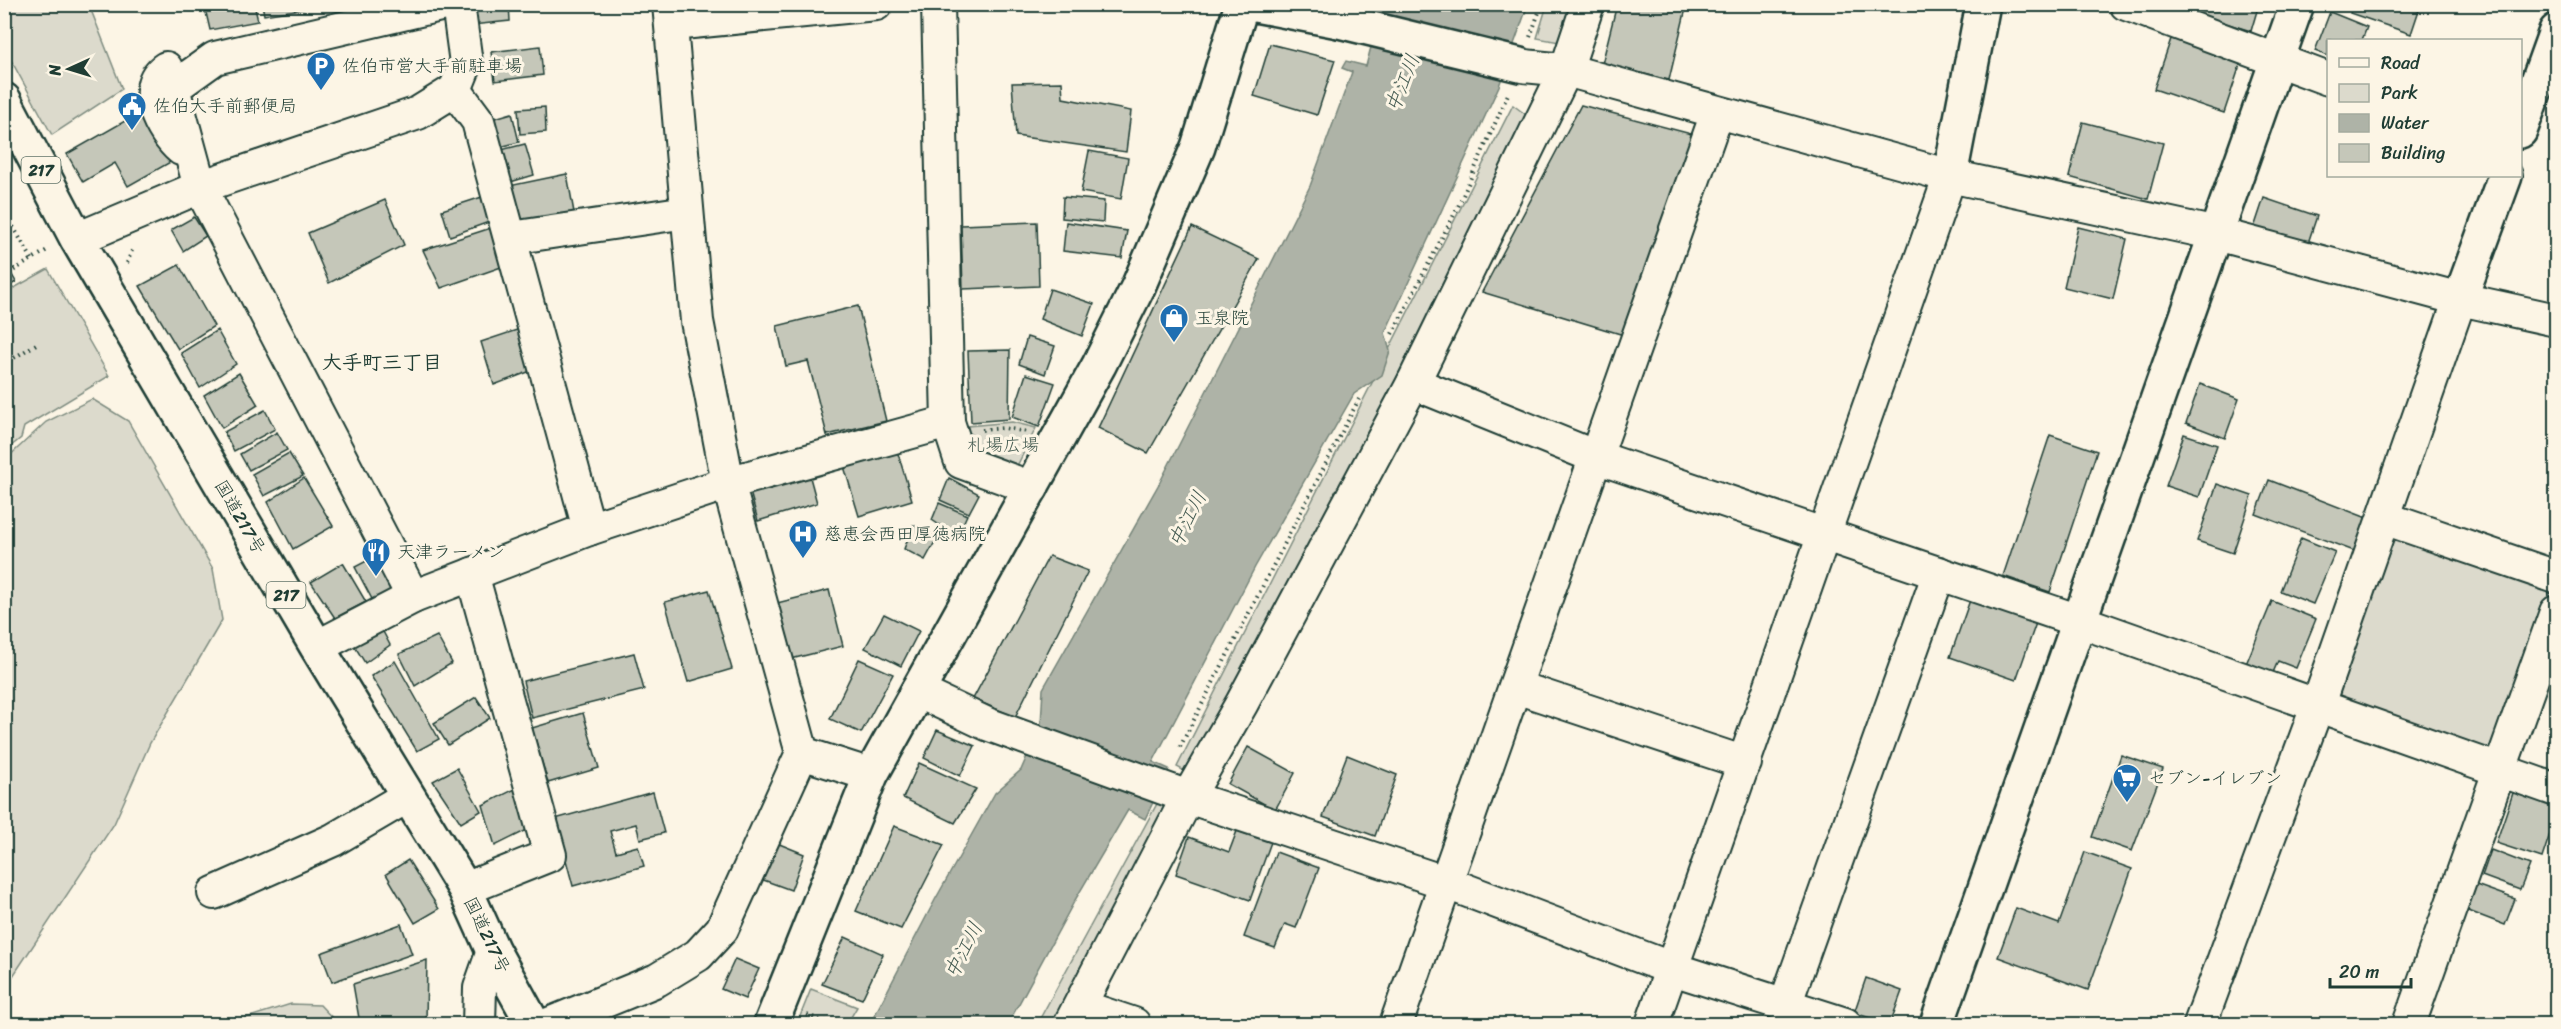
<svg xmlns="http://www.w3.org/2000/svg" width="2561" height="1029" viewBox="0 0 2561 1029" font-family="Sriracha,'Klee One',sans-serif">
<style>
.green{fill:#dcdacc;stroke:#7e8c80;stroke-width:1.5}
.water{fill:#aeb3a7;stroke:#758479;stroke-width:1.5}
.building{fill:#c5c7b9;stroke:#1f3d34;stroke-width:1.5}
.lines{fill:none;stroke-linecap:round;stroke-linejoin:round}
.street-casing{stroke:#1f3d34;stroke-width:36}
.secondary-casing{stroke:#1f3d34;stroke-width:38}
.highway-casing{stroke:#1f3d34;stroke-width:38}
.path{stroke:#1f3d34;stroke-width:4;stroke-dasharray:1.5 4.5;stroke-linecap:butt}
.street{stroke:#fcf5e5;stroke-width:32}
.secondary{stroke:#fcf5e5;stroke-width:33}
.highway{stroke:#fcf5e5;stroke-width:33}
.secondary-bridge-casing{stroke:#1f3d34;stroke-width:38;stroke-linecap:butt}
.secondary-bridge{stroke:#fcf5e5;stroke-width:33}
.labels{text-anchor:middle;stroke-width:6;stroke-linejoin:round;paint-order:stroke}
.shield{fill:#fcf5e5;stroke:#617469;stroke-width:1.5}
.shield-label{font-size:16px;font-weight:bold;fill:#1f3d34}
.poi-label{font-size:18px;fill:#1f3d34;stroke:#fcf5e5;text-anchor:start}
.park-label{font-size:18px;fill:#455c52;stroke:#fcf5e5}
.street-label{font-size:18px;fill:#1f3d34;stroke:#fcf5e5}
.water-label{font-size:20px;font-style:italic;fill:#435a51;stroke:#fcf5e5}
.neighbourhood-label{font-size:20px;font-weight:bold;fill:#1f3d34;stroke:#fcf5e5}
</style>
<rect width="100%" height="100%" fill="#fcf5e5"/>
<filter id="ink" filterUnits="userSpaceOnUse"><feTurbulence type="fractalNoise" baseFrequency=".0167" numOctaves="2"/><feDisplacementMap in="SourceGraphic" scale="12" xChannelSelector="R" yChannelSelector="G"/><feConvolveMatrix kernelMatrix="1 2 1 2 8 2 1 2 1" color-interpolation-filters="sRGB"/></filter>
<g filter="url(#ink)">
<!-- green -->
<g class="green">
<polygon points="4,5 89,5 122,89 52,135 5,49"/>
<polygon points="1547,5 1576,5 1565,43 1537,38"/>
<polygon points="1513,105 1529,117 1520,149 1194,776 1177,767"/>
<polygon points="48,269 109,376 24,427 21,438 5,451 5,293"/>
<polygon points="92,399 128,421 213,569 222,620 150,743 114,824 5,988 5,460 46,422"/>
<polygon points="1012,422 1036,428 1012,476 968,448 967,426"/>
<polygon points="2388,528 2556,590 2494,760 2327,701"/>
<polygon points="1158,802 1178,811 1064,1024 1037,1024"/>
<polygon points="811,989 857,1007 847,1024 797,1024"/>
<polygon points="291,1004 320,1005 338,1024 227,1024"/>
</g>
<!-- water -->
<polygon class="water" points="1382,5 1528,5 1499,86 1385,333 1390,351 1382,375 1354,394 1255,567 1153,762 1169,769 1145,819 1128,810 1075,900 1008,1024 870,1024 935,900 995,793 1021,770 1041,724 1043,689 1160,482 1267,272 1310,186 1352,72 1342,68 1346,61 1366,66"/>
<!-- building -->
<g class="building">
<polygon points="204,4 254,4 258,21 210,30"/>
<polygon points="262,4 302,4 303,9 264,15"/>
<polygon points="470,4 509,4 510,21 472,25"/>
<polygon points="1617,4 1687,4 1669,80 1602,64"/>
<polygon points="2191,4 2259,4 2251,31 2189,12"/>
<polygon points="2353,4 2421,4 2411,34 2350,13"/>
<polygon points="2330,12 2367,27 2362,40 2328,40 2328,56 2315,51"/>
<polygon points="2172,36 2242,59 2224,113 2154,89"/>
<polygon points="1270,44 1335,60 1317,115 1254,96"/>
<polygon points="540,46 543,75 495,81 491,52"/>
<polygon points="1062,82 1063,98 1131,111 1126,152 1016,136 1012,83"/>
<polygon points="1581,105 1695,135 1627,336 1482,292"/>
<polygon points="545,107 546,132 520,134 518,109"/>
<polygon points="146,109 174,160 128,186 115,163 83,182 67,154"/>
<polygon points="512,113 519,142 496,148 488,120"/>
<polygon points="2083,122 2163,143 2148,199 2069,177"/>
<polygon points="525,144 534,175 507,183 497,151"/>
<polygon points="1089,151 1128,158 1121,199 1081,192"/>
<polygon points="567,174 575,218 518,227 509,186"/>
<polygon points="482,197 489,222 450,236 442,210"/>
<polygon points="1063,197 1104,201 1103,222 1062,218"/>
<polygon points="2264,198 2317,216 2307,246 2254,228"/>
<polygon points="385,200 404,245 329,283 308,233"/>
<polygon points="194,217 206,236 183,251 171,230"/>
<polygon points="1037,222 1039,286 963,289 961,225"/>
<polygon points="1066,222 1127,231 1122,258 1063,251"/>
<polygon points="1192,227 1259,259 1148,453 1098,428"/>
<polygon points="2078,227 2127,239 2113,299 2064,287"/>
<polygon points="491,228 504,266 441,288 423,250"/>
<polygon points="4,261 16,282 4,289"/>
<polygon points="179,265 214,326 178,349 140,286"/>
<polygon points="1050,289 1094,304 1082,336 1040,319"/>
<polygon points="858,306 886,421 827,435 808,361 786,366 777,326"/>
<polygon points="523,328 536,369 494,385 481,342"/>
<polygon points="217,330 236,364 200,388 181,353"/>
<polygon points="1027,337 1055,346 1045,374 1019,364"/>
<polygon points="1010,350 1009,419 971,422 968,351"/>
<polygon points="239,373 258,405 222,428 204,395"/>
<polygon points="1026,374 1055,383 1039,427 1012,417"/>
<polygon points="2200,384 2239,399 2225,438 2186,423"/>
<polygon points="265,410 275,429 234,451 224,432"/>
<polygon points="277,432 287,450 249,470 240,454"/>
<polygon points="2184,434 2217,445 2199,497 2166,486"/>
<polygon points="2050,435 2097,451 2050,592 2003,576"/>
<polygon points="896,447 912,500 859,516 843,463"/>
<polygon points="289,453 303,476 264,496 252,474"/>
<polygon points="808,470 817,503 758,521 749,488"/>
<polygon points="304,478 333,526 293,549 268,502"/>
<polygon points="949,478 979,494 969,513 940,500"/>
<polygon points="2269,480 2367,518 2354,551 2256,514"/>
<polygon points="2217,484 2252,496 2233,553 2197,541"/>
<polygon points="939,503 967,515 957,537 932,520"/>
<polygon points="913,525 938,536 925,560 904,549"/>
<polygon points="2301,538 2335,552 2313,604 2280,591"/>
<polygon points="380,554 398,588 373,601 355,567"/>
<polygon points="1049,556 1088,571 1015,717 973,699"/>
<polygon points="343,563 366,602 335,618 311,582"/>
<polygon points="709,590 732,669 688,682 665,602"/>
<polygon points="829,590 843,646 791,659 777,603"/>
<polygon points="1970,600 2036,623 2016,680 1950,657"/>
<polygon points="2272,601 2316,619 2296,668 2278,661 2272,675 2246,664"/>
<polygon points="884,614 919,631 901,666 865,648"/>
<polygon points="378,622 390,645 365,663 349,637"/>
<polygon points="437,636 452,663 415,686 399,654"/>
<polygon points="634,653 644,690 532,718 523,681"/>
<polygon points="859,659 893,674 861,733 830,719"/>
<polygon points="395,661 439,739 417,751 371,676"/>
<polygon points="476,697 490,718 448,745 434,723"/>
<polygon points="583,713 599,768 548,783 532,728"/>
<polygon points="937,730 975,746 960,776 924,758"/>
<polygon points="1248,747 1295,773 1275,810 1228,784"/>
<polygon points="1347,755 1397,775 1375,836 1323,817"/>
<polygon points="2121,755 2163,769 2132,851 2092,837"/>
<polygon points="919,763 976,789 955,823 903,798"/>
<polygon points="457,768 481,811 461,823 433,781"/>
<polygon points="519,787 533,827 495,846 483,805"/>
<polygon points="2514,790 2556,804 2556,816 2542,858 2496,843"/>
<polygon points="653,792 664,833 640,839 636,824 610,831 616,852 638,846 644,866 573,886 555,819"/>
<polygon points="894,826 944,845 901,929 856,911"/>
<polygon points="1237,831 1271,842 1250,900 1176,874 1189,837 1229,852"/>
<polygon points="772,841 804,854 791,890 758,878"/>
<polygon points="2491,850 2530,865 2520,890 2482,876"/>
<polygon points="1276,852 1319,868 1296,928 1285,924 1275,948 1244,937"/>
<polygon points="2085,852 2132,869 2088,990 1998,957 2016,908 2059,924"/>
<polygon points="408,860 439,909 415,923 386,874"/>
<polygon points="2476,885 2515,899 2505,925 2466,910"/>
<polygon points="401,924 412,954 332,982 321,953"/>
<polygon points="845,937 883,954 862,999 822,984"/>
<polygon points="735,959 759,969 745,999 721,989"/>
<polygon points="427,960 426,1024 360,1024 353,984"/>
<polygon points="1866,978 1902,991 1890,1024 1854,1013"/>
</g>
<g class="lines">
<!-- street casing -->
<g class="street-casing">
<g id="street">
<polyline points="669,4 697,321 728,483 802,753 871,775"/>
<polyline points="938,4 948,422 961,462 1032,488"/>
<polyline points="2126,4 2328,79"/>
<polyline points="672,24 876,4"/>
<polyline points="1524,66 1566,70 1950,176 2217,234 2460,299 2556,320"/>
<path d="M166,68C137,87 162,133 181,149"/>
<polyline points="455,90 478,121 589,529"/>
<polyline points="511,238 687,212"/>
<polyline points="77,239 200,187 418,113 455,90 466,63 458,4"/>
<polyline points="1413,383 1596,457 2079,621 2556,790"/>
<polyline points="2384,518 2556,577"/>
<polyline points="413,597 200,187 173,88 215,58 445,4"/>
<polyline points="317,647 413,597 589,529 728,483 948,422"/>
<polyline points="1516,687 1745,763"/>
<polyline points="917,691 987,724 1188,797 1447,883 1673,969 1845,1024"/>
<polyline points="465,889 550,855 472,574"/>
<polyline points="214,893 333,840 408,796"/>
<polyline points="1785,1005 1939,573"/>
<polyline points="1080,1006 1134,1024"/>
<polyline points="479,1024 480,988 493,951"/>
<polyline points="549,1024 657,980 698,955 722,929 802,753"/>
<polyline points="1070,1024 1188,797 1242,703 1413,383 1566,70 1588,4"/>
<polyline points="1396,1024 1717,113"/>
<polyline points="1652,1024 1950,176"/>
<polyline points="2200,1024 2317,707 2460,299"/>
<polyline points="2409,1024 2556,612"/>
</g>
</g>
<!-- secondary casing -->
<g class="secondary-casing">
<g id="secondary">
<polyline points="1250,4 1339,21"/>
<polyline points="2520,131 2556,31"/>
<polyline points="1950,176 1983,4"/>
<polyline points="2460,299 2505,176"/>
<polyline points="771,1024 871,775 1099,365 1138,287 1198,147 1242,4"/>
<polyline points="1937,1024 2297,4"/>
</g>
</g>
<!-- highway casing -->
<g class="highway-casing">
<polyline id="highway" points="4,100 77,239 317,647 465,889 493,951 533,1024"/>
</g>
<!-- path -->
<g class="path">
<polyline points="1530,37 1542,4"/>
<polyline points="4,57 13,72"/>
<polyline points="4,211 32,259"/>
<polyline points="4,252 14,270"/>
<polyline points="127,263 133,248"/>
<polyline points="4,285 10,282 6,275 49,249"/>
<polyline points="1392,334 1457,209 1509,92"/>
<polyline points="4,364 38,343"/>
<polyline points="982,430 1005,428 1028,432"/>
<polyline points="1180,747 1359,399"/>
<polyline points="807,1015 831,1024"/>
</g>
<!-- street -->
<use href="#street" class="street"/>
<!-- secondary -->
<use href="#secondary" class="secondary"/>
<!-- highway -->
<use href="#highway" class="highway"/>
<!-- secondary-bridge casing -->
<g class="secondary-bridge-casing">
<polyline id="secondary-bridge" points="1339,21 1524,66"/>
</g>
<!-- secondary-bridge -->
<use href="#secondary-bridge" class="secondary-bridge"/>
</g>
</g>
<!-- icons -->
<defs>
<g id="parking-pin" transform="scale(1.5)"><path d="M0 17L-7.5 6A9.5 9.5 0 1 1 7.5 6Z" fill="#1f6fb2" stroke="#fcf5e5"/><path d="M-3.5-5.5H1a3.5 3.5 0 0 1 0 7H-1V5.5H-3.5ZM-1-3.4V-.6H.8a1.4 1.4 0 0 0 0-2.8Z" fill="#fff"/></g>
<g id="civic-pin" transform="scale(1.5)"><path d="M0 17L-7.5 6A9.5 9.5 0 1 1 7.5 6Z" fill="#1f6fb2" stroke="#fcf5e5"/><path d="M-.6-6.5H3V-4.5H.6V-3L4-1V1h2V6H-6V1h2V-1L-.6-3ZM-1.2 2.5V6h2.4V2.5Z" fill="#fff"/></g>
<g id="shop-pin" transform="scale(1.5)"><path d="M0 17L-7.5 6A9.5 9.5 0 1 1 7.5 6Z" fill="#1f6fb2" stroke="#fcf5e5"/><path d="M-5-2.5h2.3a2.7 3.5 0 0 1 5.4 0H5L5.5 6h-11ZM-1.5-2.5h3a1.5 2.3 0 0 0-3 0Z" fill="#fff"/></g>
<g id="hospital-pin" transform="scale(1.5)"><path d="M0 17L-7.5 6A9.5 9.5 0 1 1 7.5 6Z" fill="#1f6fb2" stroke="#fcf5e5"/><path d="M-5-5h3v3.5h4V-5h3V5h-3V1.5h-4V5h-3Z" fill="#fff"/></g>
<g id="restaurant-pin" transform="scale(1.5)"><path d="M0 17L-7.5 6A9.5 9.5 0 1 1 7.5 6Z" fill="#1f6fb2" stroke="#fcf5e5"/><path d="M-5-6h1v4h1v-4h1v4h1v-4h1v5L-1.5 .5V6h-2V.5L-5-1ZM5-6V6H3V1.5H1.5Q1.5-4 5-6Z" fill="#fff"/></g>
<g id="supermarket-pin" transform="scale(1.5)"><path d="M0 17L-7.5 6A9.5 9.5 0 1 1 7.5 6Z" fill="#1f6fb2" stroke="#fcf5e5"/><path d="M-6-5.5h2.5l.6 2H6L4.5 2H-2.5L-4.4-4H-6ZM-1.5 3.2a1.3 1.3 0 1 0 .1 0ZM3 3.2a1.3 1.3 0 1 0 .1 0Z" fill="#fff"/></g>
</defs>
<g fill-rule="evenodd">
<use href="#parking-pin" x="321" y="66"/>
<use href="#civic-pin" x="132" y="106"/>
<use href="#shop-pin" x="1174" y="318"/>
<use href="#hospital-pin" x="803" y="534"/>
<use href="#restaurant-pin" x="376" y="552"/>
<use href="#supermarket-pin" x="2127" y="778"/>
</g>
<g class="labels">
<!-- shield labels -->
<g class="shield">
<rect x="21.5" y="157" width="39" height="26" rx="4.5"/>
<rect x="266.5" y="582" width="39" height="26" rx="4.5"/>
</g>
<g class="shield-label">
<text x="41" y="176">217</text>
<text x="286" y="601">217</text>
</g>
<!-- poi labels -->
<g class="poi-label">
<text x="342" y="72">佐伯市営大手前駐車場</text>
<text x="153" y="112">佐伯大手前郵便局</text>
<text x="1195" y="324">玉泉院</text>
<text x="824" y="540">慈恵会西田厚徳病院</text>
<text x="397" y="558">天津ラーメン</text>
<text x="2148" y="784">セブン-イレブン</text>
</g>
<!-- park labels -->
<g class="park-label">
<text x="1003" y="451">札場広場</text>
</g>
<!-- street labels -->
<g class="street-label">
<text transform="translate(240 517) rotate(60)" y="6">国道217号</text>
<text transform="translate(487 935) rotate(64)" y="6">国道217号</text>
</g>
<!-- water labels -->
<g class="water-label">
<text transform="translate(1402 83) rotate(-68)" y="7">中江川</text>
<text transform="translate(1187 519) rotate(-63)" y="7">中江川</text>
<text transform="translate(963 950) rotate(-63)" y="7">中江川</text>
</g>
<!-- neighbourhood labels -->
<g class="neighbourhood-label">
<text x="382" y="369">大手町三丁目</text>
</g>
</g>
<!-- margin -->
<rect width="2561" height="1029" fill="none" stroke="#fcf5e5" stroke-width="24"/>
<rect x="12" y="12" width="2537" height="1005" fill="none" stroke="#1f3d34" stroke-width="2" filter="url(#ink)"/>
<!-- legend -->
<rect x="2327" y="39" width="195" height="138" fill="#fcf5e5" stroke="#a4ab9e" stroke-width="1.5"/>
<rect x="2339" y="58" width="30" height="9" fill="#fcf5e5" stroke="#a4ab9e" stroke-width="1.5"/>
<text x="2381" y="69" font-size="18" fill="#1f3d34">Road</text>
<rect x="2339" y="84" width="30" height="18" fill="#dcdacc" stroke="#a4ab9e" stroke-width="1.5"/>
<text x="2381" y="99" font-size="18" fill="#1f3d34">Park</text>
<rect x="2339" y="114" width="30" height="18" fill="#aeb3a7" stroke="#a4ab9e" stroke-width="1.5"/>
<text x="2381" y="129" font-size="18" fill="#1f3d34">Water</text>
<rect x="2339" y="144" width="30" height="18" fill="#c5c7b9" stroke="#a4ab9e" stroke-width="1.5"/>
<text x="2381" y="159" font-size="18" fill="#1f3d34">Building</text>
<!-- north arrow -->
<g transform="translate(69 69) rotate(266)" stroke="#fcf5e5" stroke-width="4.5" paint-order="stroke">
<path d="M0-4.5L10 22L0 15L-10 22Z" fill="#1f3d34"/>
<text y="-9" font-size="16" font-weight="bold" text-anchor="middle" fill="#1f3d34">N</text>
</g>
<!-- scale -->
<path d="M2330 978v9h81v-9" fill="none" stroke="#1f3d34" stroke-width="3"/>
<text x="2339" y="978" font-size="18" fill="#1f3d34" stroke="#fcf5e5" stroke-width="4.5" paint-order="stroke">20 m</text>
</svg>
